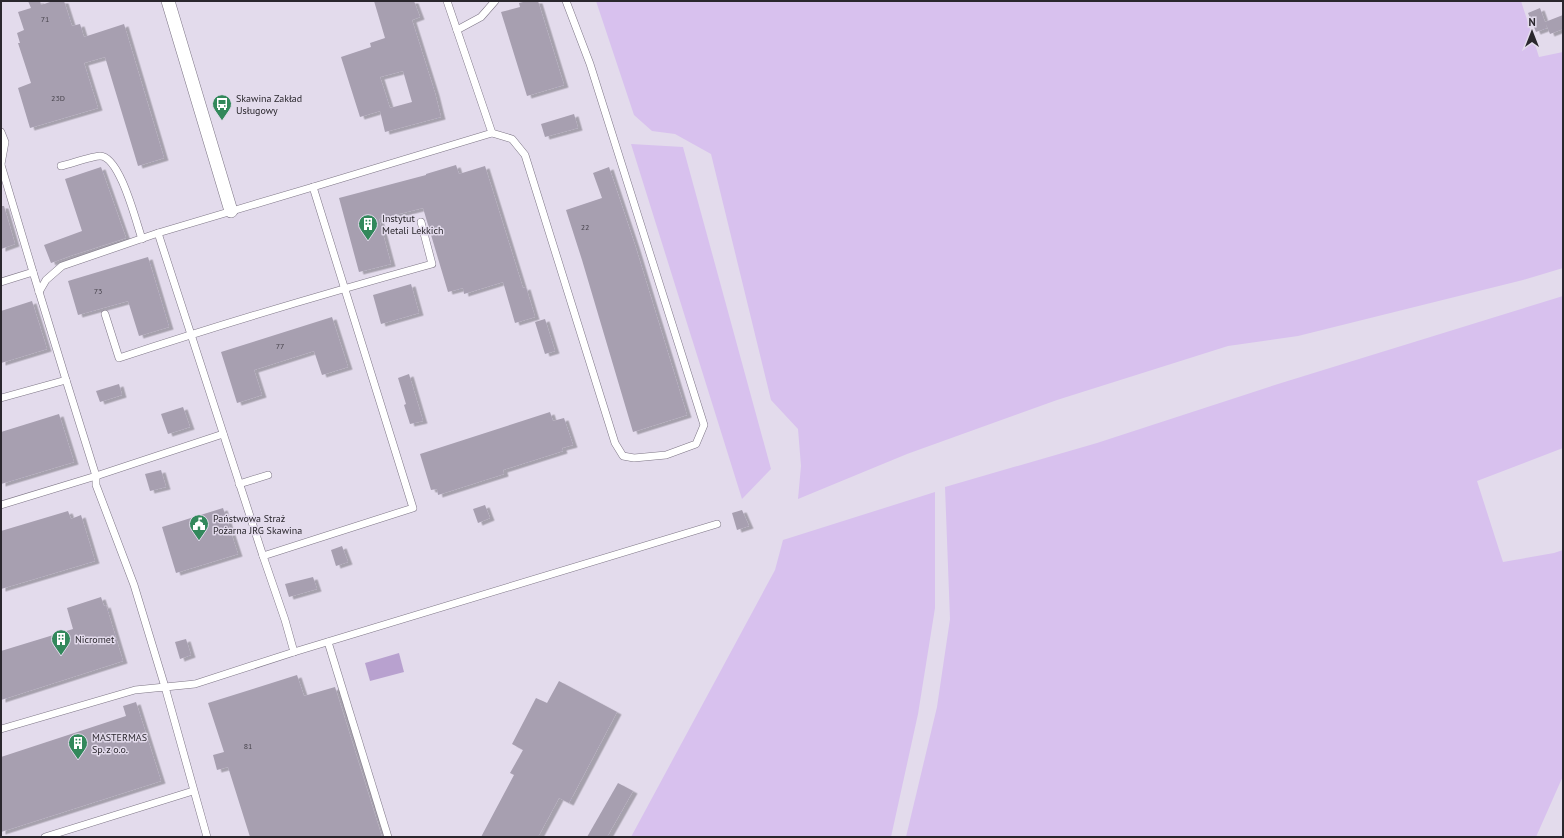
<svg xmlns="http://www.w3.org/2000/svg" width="1564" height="838" viewBox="0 0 1564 838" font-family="'PT Sans',sans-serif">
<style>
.green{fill:#d8c1ee}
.water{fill:#b8a1cf}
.building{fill:#a79fb0;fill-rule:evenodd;filter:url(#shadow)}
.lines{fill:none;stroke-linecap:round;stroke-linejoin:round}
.lane-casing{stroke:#7d7585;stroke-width:8}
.street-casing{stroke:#7d7585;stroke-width:14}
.lane{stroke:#fff;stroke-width:7}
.street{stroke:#fff;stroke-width:13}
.labels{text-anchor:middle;stroke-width:3;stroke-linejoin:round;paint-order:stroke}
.number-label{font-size:8px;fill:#49454e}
.poi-label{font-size:10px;fill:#2a272d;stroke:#e3dbec;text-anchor:start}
</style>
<defs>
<filter id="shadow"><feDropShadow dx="4.5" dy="2.5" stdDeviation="0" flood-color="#0004"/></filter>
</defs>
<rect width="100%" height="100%" fill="#e3dbec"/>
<!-- green -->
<g class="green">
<polygon points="596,1 1521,1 1539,57 1563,52 1563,268 1523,280 1298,336 1228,346 1057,400 907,454 798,499 801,466 798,429 771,400 711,154 675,134 652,131 634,115"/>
<polygon points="631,144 683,147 771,469 742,499"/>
<polygon points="1563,296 1563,448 1477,481 1503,562 1554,553 1563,550 1563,776 1536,837 906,837 937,707 950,619 945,487 1097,443 1278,384"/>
<polygon points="935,492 935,608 918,714 891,837 631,837 775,570 783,540"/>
</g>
<!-- water -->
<polygon class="water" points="399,653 404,672 370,681 365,663"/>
<!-- building -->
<g class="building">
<polygon points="28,1 40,1 41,5 53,1 64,1 72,26 80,24 84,37 124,24 164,158 138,166 105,57 84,63 98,108 30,128 18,88 31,83 18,43 20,43 17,33 24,30 18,12 31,8"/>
<path d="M374,1H414L420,17L412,20L435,93L441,117L385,132L380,111L360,117L341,57L371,47L370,43L385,38ZM403,71L412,102L390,108L380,77Z"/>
<polygon points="527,1 538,1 564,85 527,96 501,12 520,7 519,3"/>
<polygon points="1540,8 1545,22 1563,15 1563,29 1550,34 1546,24 1547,28 1536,32 1528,13"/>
<polygon points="574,114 578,128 545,137 541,124"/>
<polygon points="456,165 459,174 485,166 523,288 526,287 535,317 515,323 503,282 464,294 463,288 448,292 423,208 379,219 391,264 359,272 339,198 426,175 426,174"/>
<polygon points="101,167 126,238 70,256 51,263 44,245 82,231 65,179"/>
<polygon points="609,167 635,245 687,415 633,432 582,260 566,210 602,198 593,173"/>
<polygon points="1,206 4,206 15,244 1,249"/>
<polygon points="148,257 169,327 139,336 128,301 78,315 68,281"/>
<polygon points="411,284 419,313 381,324 373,295"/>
<polygon points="32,301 47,349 1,363 1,311"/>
<polygon points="332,317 348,367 322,375 314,351 254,370 262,395 237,403 221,352"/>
<polygon points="545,319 555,351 545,354 535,322"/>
<polygon points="409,374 423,421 410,424 404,405 406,404 398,378"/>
<polygon points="119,384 122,395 100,402 96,391"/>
<polygon points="183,407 190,427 168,434 161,414"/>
<polygon points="550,412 553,421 564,418 573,445 562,448 563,451 503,470 504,474 438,495 437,489 431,490 420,454"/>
<polygon points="59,414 74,462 1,484 1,432"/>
<polygon points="161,470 166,487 150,491 145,474"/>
<polygon points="485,505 490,518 478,523 473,509"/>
<polygon points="223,508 238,554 176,573 162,527"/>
<polygon points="742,510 749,526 737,530 732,513"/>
<polygon points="68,511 71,519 81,515 95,561 1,589 1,531"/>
<polygon points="342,546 348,562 336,566 331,550"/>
<polygon points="313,577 317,589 289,597 285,584"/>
<polygon points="101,597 104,606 106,605 123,661 1,700 1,651 73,629 67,608"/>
<polygon points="186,639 191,655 180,659 175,642"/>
<polygon points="297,675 304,696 335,687 382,837 250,837 228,767 217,770 213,755 224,752 208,703"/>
<polygon points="559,681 617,712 569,803 559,798 538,837 481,837 514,775 510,773 523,750 512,744 536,698 547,703"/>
<polygon points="136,702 161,781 1,832 1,757 126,716 123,706"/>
<polygon points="618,783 633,791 607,837 587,837"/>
</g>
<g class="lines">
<!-- lane casing -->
<g class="lane-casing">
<g id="lane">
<polyline points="457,30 481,17 495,1"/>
<polyline points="1,132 5,142 1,164"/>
<polyline points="492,133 512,139 525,155 615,443 623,456 634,458 666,455 696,444 704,425 590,64 566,1"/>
<polyline points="1,165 33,272"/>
<path d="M61,166C70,164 93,156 100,156C120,156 136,222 142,239"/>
<polygon points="313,187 413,508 263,556 158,233"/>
<polyline points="313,187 492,133 447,1"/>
<polyline points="1,282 33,272 66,380"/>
<polyline points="39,292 46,280 62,266 158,233"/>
<path d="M105,314L119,358C222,324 327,293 432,264L421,222"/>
<polyline points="1,398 66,380 96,476 96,485 134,585 165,687 195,684 294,652 285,620 263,556"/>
<polyline points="239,484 268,475"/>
<polyline points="1,505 96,476 223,434"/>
<polyline points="328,642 388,837"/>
<polyline points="294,652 717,524"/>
<polyline points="1,729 135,690 165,687 207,837"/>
<polyline points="45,837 193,791"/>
</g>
</g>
<!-- street casing -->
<g class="street-casing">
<polyline id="street" points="168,1 231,211"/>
</g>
<!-- lane -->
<use href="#lane" class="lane"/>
<!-- street -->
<use href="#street" class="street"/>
</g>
<!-- icons -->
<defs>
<g id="bus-pin" transform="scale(1)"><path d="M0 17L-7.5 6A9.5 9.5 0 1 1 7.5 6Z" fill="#32885b" stroke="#e3dbec"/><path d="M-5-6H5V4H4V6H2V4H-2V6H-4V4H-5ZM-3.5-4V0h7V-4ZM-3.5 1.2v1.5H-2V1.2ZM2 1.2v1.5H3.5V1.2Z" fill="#fff"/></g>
<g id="building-pin" transform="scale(1)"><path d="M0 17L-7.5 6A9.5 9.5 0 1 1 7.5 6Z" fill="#32885b" stroke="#e3dbec"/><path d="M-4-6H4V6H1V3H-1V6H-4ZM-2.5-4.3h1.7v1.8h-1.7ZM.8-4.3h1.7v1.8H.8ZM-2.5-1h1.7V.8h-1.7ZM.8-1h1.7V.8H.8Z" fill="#fff"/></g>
<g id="civic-pin" transform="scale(1)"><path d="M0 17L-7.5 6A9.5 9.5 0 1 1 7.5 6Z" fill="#32885b" stroke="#e3dbec"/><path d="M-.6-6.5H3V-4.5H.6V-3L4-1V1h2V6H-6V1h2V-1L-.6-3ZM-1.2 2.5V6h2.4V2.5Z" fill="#fff"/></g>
</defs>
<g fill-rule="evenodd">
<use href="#bus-pin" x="222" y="104"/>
<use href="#building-pin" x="368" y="224"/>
<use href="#civic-pin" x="199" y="524"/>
<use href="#building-pin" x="61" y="639"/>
<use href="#building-pin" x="78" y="743"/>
</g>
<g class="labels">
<!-- number labels -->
<g class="number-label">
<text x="45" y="22">71</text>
<text x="58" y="101">23D</text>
<text x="585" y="230">22</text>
<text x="98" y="294">73</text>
<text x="280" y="349">77</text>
<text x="248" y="749">81</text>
</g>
<!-- poi labels -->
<g class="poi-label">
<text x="236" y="102">Skawina Zakład<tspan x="236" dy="12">Usługowy</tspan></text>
<text x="382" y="222">Instytut<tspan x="382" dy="12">Metali Lekkich</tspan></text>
<text x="213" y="522">Państwowa Straż<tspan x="213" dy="12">Pożarna JRG Skawina</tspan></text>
<text x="75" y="643">Nicromet</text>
<text x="92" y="741">MASTERMAS<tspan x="92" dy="12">Sp. z o.o.</tspan></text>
</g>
</g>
<!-- border -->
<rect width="1564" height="838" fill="none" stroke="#2a272d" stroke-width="4"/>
<!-- north arrow -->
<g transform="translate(1532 32)" stroke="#e3dbec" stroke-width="3" paint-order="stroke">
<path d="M0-3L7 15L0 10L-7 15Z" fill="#2a272d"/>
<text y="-6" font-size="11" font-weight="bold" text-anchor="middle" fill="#2a272d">N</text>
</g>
</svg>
